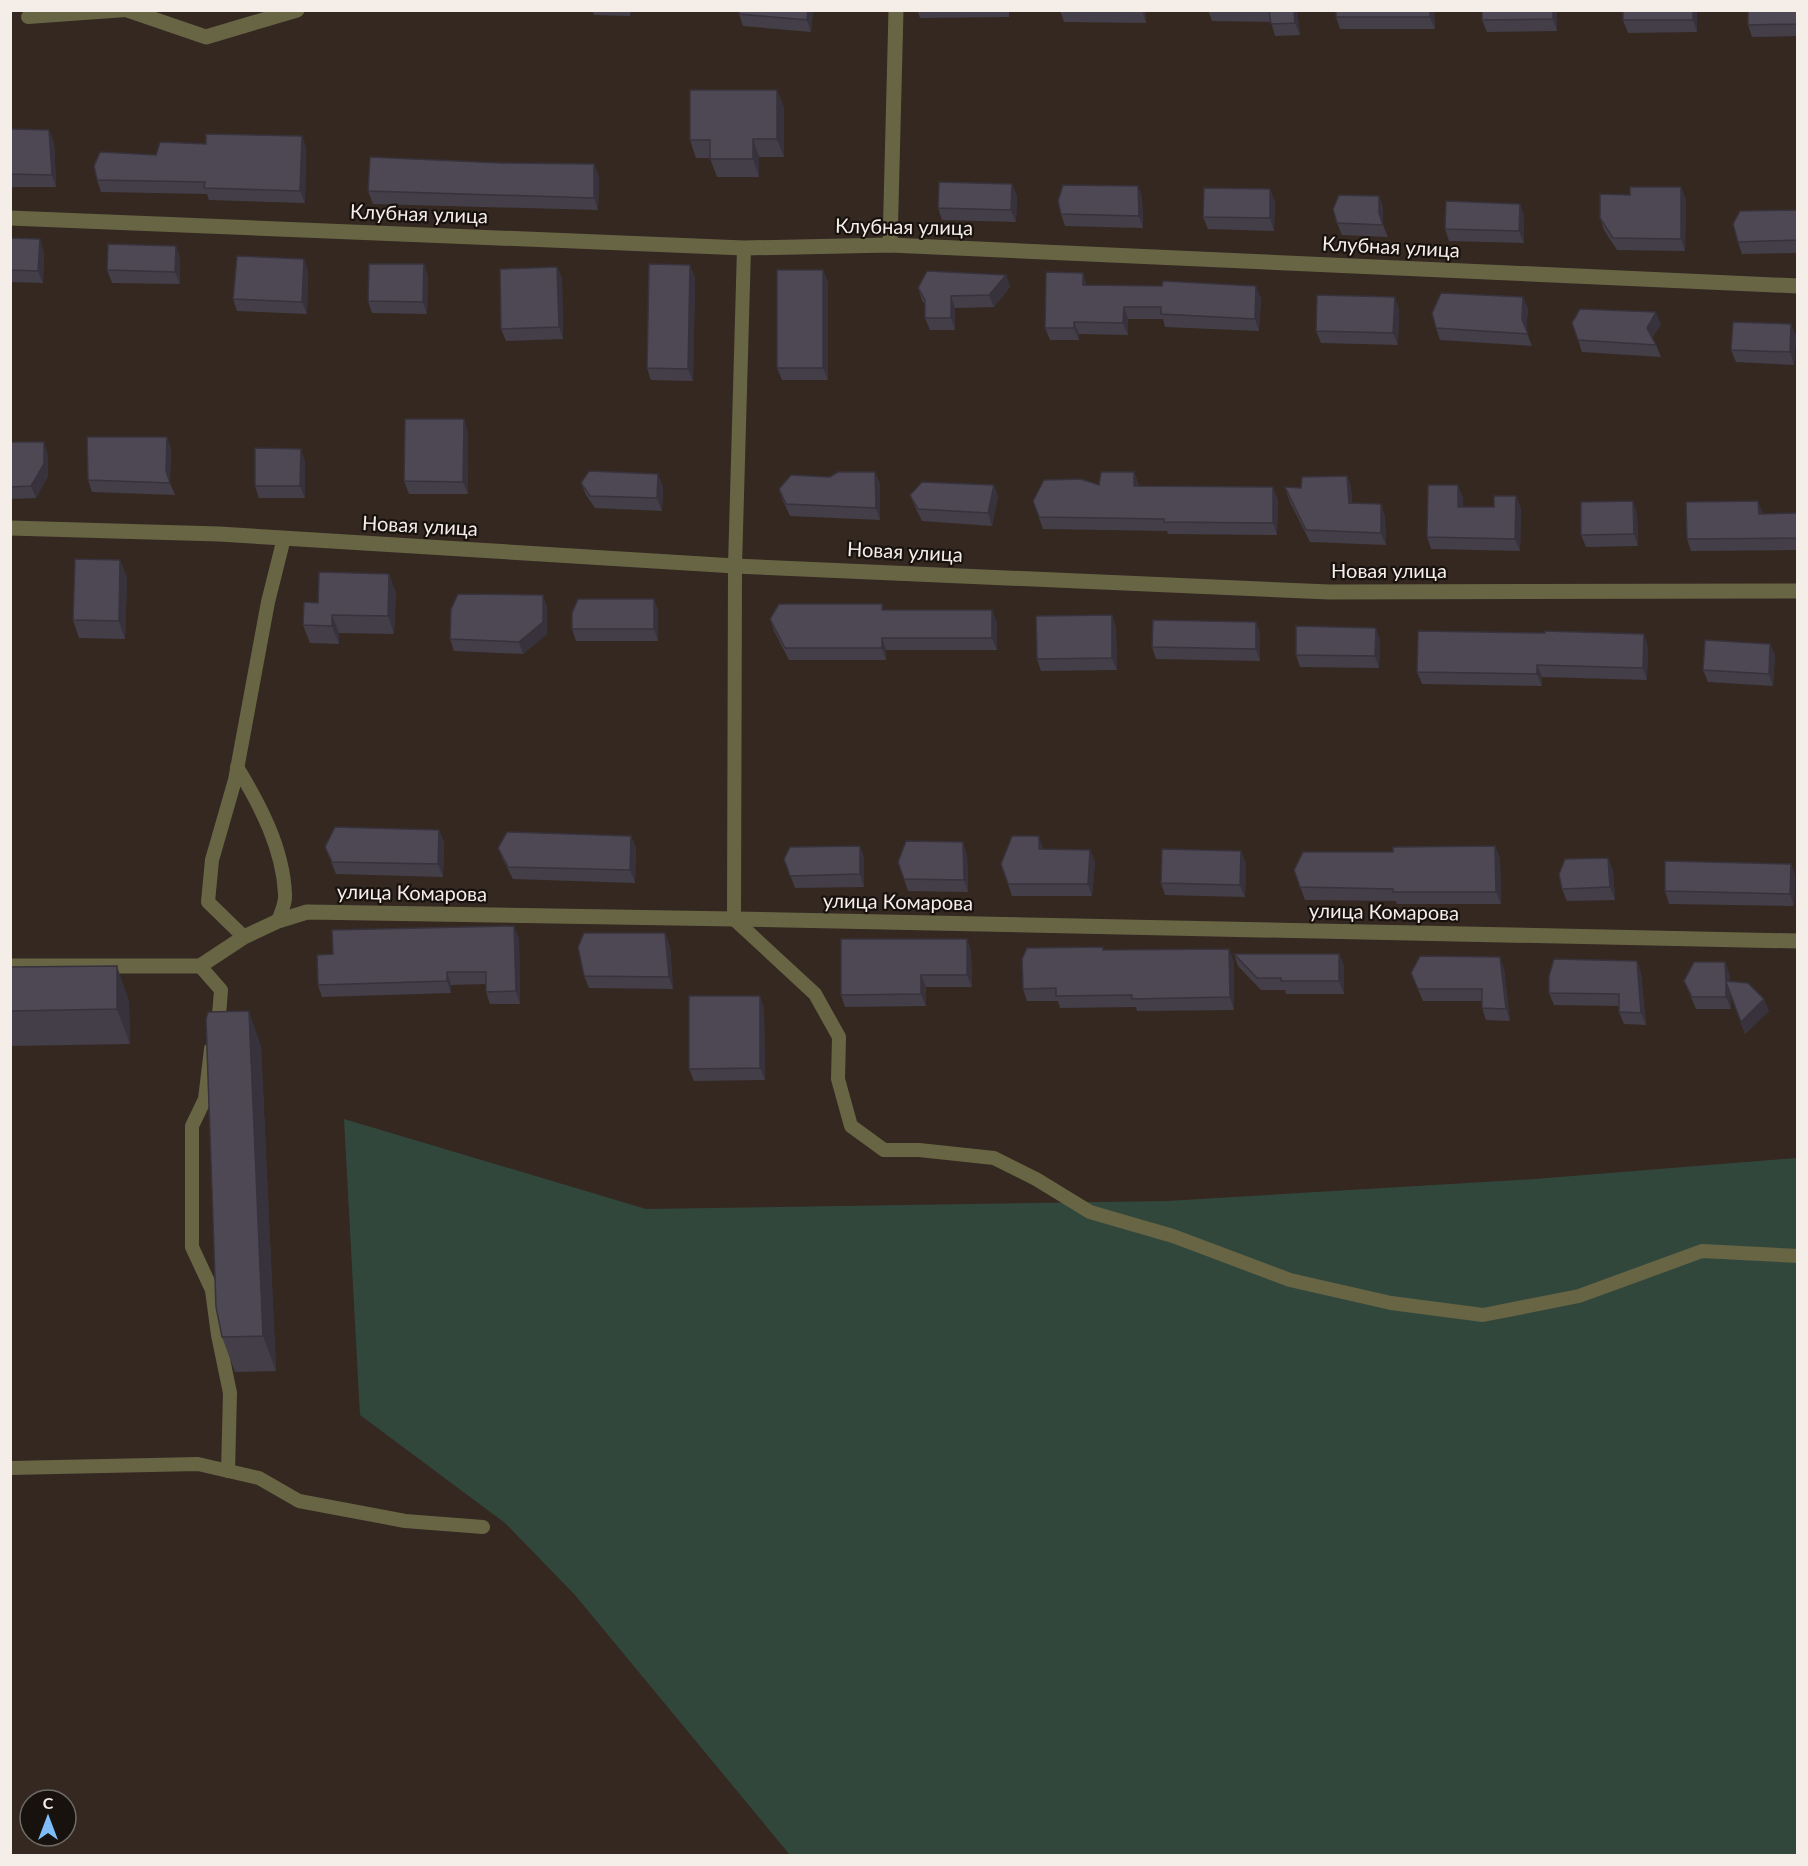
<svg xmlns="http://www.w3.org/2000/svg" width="1808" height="1866" viewBox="0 0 1808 1866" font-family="Lato,sans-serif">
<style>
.green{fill:#32473c}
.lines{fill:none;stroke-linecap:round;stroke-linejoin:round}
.lane{stroke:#686545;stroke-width:14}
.street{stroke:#686545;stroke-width:15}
.wall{fill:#433e48}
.shaded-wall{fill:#37323b}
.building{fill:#4e4854;stroke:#37323b;stroke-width:1.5}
.labels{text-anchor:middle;stroke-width:4.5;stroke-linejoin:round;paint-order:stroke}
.street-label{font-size:20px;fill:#f5ede8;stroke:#18120f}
</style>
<rect width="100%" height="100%" fill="#342821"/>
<!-- green -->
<polygon class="green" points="344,1119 646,1209 1167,1201 1535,1179 1797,1158 1797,1855 790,1855 575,1595 505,1523 360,1415"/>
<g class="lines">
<!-- lane -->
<g class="lane">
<polyline points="28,17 126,10"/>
<polyline points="744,248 735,566 734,919 815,994 839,1037 838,1079 851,1126 884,1150 919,1150 994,1158 1036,1179 1090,1212 1173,1236 1290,1280 1391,1303 1483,1315 1579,1296 1702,1251 1798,1256"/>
<path d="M237,767C260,805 283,848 285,894C286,903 281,913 278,921"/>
<polyline points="244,937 208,902 212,860 235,780 268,602 284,538"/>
<polyline points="200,966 221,990 218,1028"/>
<polyline points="211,1049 205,1099 192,1126 192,1247 212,1290 218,1335 230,1393 228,1471"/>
<polyline points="10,1468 198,1464 259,1478 299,1501 405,1521 483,1527"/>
</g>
<!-- street -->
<g class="street">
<polyline points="127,10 206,37 297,10"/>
<polyline points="10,218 744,248 890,245 1798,286"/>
<polyline points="890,245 896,10"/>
<polyline points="10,528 219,534 735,566 1329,592 1798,591"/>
<polyline points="10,966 200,966 244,937 278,921 307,912 734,919 1798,941"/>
</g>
</g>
<!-- wall -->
<g class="wall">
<polygon points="359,10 425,10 425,11 359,12"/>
<polygon points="592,10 631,10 630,16 594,15"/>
<polygon points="813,10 811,32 743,26 739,14"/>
<polygon points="917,10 1009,10 1009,17 920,18"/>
<polygon points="1060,10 1146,10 1146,23 1064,22"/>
<polygon points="1208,10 1297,10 1300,35 1275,36 1271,22 1212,21"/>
<polygon points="1336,10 1434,10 1435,29 1340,29 1336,17"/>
<polygon points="1557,10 1557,31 1487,32 1482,20"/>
<polygon points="1697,10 1697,32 1628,33 1623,20"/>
<polygon points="1797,10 1797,36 1752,37 1748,25"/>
<polygon points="777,90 784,108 784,157 759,157 759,177 717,177 710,158 696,158 690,140"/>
<polygon points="10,129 54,142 56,187 10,187"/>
<polygon points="302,136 306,148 305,203 209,200 207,194 101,192 97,180 156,155 206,144"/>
<polygon points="599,176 598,210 373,204 368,191"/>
<polygon points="1012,184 1017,196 1016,222 942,220 938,208"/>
<polygon points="1138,186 1142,198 1143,228 1065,226 1061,214"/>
<polygon points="1681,187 1686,200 1685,251 1617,250 1604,230 1600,218 1630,195"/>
<polygon points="1270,189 1275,202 1274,231 1208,229 1203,217"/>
<polygon points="1379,196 1383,208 1383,225 1388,237 1342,235 1337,223"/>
<polygon points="1520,204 1524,216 1524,243 1449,241 1445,229"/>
<polygon points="1797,210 1797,253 1742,254 1738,242"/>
<polygon points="10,238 44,252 43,283 10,282"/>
<polygon points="176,246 180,258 180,284 112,283 107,270"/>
<polygon points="304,259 308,271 307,314 237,311 233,299"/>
<polygon points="424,264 428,277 427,314 372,313 368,301"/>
<polygon points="557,267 562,279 563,339 506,341 501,329"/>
<polygon points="823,270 828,282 828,380 782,380 777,368"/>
<polygon points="1006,275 1010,287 994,307 955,308 955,330 930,330 925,318 925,305 922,300 918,288"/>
<polygon points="695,277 693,381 651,380 647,368"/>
<polygon points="1087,285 1261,298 1259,331 1165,327 1163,319 1128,319 1128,335 1079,334 1079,340 1050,340 1045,328"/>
<polygon points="1523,297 1528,309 1526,331 1532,346 1440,340 1436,328"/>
<polygon points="1399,309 1398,345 1321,343 1316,331"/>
<polygon points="1661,324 1652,338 1656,345 1661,357 1582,352 1578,340"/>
<polygon points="1791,324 1796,336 1794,365 1736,362 1731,350"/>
<polygon points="468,432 468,494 409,494 404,481"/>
<polygon points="167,437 171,449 170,483 175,495 92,492 88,480"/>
<polygon points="10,442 48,455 48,476 36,498 10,499"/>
<polygon points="305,461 305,498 259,498 255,486"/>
<polygon points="875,472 880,484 880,520 790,516 783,501 779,489 830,477"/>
<polygon points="1134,472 1139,486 1278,499 1277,535 1168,534 1167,531 1043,529 1033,501 1099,485"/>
<polygon points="1347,476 1351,488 1352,503 1381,504 1385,517 1386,545 1310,542 1289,500 1285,487 1301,488"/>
<polygon points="581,483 663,486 662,511 595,508 586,495"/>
<polygon points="994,485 998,497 992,526 922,521 915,507 910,495"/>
<polygon points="1516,496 1521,509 1520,551 1431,549 1427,537 1463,497 1463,507 1494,507"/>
<polygon points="1637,513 1638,546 1586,547 1581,535"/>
<polygon points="1797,513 1797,550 1691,551 1687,539 1763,514"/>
<polygon points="120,560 127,578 125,639 79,638 73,620"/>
<polygon points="396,592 394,634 339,633 339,644 310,643 303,625 318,603"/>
<polygon points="654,599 658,611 658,641 576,641 572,629"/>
<polygon points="547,607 547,634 523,654 454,651 450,639"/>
<polygon points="884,610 997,622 997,650 886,650 886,660 789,660 774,631 770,619"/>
<polygon points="1112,615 1116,628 1117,670 1041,671 1037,659"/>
<polygon points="1256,622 1260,634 1260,661 1156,659 1152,647"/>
<polygon points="1380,640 1379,668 1300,667 1296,655"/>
<polygon points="1770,644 1775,656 1773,686 1708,682 1703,670"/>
<polygon points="1648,646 1647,680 1542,677 1542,686 1422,684 1417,672"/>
<polygon points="439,830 444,842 443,877 336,874 325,847"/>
<polygon points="631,836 636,848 635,883 513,879 503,860 498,848"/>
<polygon points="860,846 864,858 864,887 795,888 784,859"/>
<polygon points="1495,846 1500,858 1501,904 1397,904 1396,901 1305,900 1294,870 1393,852"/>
<polygon points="1043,849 1090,850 1095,862 1092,896 1012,896 1001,864"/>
<polygon points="967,854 968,892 908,891 898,862"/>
<polygon points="1246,863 1245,897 1165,895 1161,883"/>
<polygon points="1791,864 1795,876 1794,906 1669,904 1665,891"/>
<polygon points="1613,870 1615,900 1567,901 1562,889"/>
<polygon points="519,938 520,1004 490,1004 486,992 486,984 451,985 451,993 322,997 318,985 333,954"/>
<polygon points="967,939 971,951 972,987 926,987 926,1006 845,1007 841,995"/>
<polygon points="670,946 673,989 589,988 584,976"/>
<polygon points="1104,950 1234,961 1234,1010 1137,1011 1136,1007 1060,1008 1058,1001 1027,1001 1023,989"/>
<polygon points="1234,954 1339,954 1344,966 1344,994 1286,994 1285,990 1261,990 1238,966"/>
<polygon points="1637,961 1641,973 1646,1025 1624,1024 1619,1012 1619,1006 1554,1005 1549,993"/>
<polygon points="10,967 129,1001 130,1044 10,1046"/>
<polygon points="1504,969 1510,1021 1486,1020 1482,1008 1482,1001 1423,1001 1411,973"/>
<polygon points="1730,975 1730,982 1769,1011 1745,1034 1730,994 1731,1009 1696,1009 1684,981"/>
<polygon points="764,1008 765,1080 694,1081 689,1069"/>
<polygon points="261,1046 276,1371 235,1372 222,1337"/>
</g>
<!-- shaded-wall -->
<g class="shaded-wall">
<polygon points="808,10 813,10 811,32 807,20"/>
<polygon points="1142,10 1146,10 1146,23"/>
<polygon points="1294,10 1297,10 1300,35 1295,23"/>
<polygon points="1430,10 1434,10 1435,29 1430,17"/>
<polygon points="1553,10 1557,10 1557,31 1553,19"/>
<polygon points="1693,10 1697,10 1697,32 1693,20"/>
<polygon points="777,90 784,108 784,157 777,139"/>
<polygon points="49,130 54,142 56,187 52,175"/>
<polygon points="302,136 306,148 305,203 300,191"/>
<polygon points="753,139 759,157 759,177 753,159"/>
<polygon points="594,164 599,176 598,210 594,198"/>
<polygon points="1012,184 1017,196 1016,222 1011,210"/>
<polygon points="1138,186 1142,198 1143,228 1139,216"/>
<polygon points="1681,187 1686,200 1685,251 1681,239"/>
<polygon points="1270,189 1275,202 1274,231 1270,218"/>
<polygon points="1379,196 1383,208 1383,225 1379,213"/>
<polygon points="1520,204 1524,216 1524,243 1519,231"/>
<polygon points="40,239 44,252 43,283 38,271"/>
<polygon points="176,246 180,258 180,284 175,272"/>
<polygon points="304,259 308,271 307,314 302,302"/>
<polygon points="424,264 428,277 427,314 423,302"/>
<polygon points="690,265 695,277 693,381 688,369"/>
<polygon points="557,267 562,279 563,339 559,327"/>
<polygon points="823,270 828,282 828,380 823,368"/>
<polygon points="1083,273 1087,285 1083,285"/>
<polygon points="1006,275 1010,287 994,307 989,295"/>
<polygon points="1256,286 1261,298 1259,331 1255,319"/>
<polygon points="951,296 955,308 955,330 951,318"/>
<polygon points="1395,297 1399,309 1398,345 1393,333"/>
<polygon points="1523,297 1528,309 1526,331 1522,319"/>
<polygon points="1124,307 1128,319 1128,335 1123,323"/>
<polygon points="1656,312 1661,324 1651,340 1647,328"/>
<polygon points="1074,322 1079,334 1079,340 1074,328"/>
<polygon points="1791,324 1796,336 1794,365 1790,352"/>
<polygon points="464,419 468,432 468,494 463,482"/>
<polygon points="167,437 171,449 170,483 166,471"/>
<polygon points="44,442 48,455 48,476 36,498 31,486"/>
<polygon points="301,449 305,461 305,498 300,486"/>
<polygon points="875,472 880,484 880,520 876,508"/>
<polygon points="1134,472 1138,484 1139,498 1134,486"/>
<polygon points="658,474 663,486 662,511 657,498"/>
<polygon points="1347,476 1351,488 1353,515 1349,503"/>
<polygon points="994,485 998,497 992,526 988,513"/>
<polygon points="1458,485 1463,497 1462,519 1458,507"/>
<polygon points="1273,487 1278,499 1277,535 1273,523"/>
<polygon points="1516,496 1521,509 1520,551 1515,539"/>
<polygon points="1633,501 1637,513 1638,546 1634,534"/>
<polygon points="1758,501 1763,513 1763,526 1759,514"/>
<polygon points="1381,504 1385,517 1386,545 1381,533"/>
<polygon points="120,560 127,578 125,639 119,621"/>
<polygon points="389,574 396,592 394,634 388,616"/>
<polygon points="543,595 547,607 547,634 523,654 519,642"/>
<polygon points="654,599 658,611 658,641 654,629"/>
<polygon points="992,610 997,622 997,650 992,638"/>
<polygon points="332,615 339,633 339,644 332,626"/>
<polygon points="1112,615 1116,628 1117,670 1112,658"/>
<polygon points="1256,622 1260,634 1260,661 1256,649"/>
<polygon points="1376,628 1380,640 1379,668 1375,656"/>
<polygon points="1644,634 1648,646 1647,680 1643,668"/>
<polygon points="882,638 886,650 886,660 882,648"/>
<polygon points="1770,644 1775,656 1773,686 1769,674"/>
<polygon points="1537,665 1542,677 1542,686 1537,674"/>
<polygon points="439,830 444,842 443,877 438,864"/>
<polygon points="631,836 636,848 635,883 630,870"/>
<polygon points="1039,836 1043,848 1044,861 1039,849"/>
<polygon points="963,842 967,854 968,892 964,880"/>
<polygon points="860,846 864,858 864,887 860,874"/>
<polygon points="1495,846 1500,858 1501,904 1496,892"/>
<polygon points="1090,850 1095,862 1092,896 1088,884"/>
<polygon points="1241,851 1246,863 1245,897 1240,885"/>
<polygon points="1608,858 1613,870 1615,900 1610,887"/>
<polygon points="1791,864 1795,876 1794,906 1790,894"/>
<polygon points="514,926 519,938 520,1004 516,991"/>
<polygon points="665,933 670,946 673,989 669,977"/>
<polygon points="967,939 971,951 972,987 967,975"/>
<polygon points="1229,949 1234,961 1234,1010 1230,997"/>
<polygon points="1339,954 1344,966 1344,994 1339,981"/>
<polygon points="1500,957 1504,969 1510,1021 1506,1009"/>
<polygon points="1637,961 1641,973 1646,1025 1641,1013"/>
<polygon points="1725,962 1730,975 1730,994 1726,981"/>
<polygon points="117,966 129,1001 130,1044 117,1009"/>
<polygon points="447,972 451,985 451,993 447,981"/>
<polygon points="921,975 926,987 926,1006 921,994"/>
<polygon points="1726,982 1730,994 1731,1009 1726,997"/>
<polygon points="760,996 764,1008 765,1080 760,1068"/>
<polygon points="1764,999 1769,1011 1745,1034 1741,1022"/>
<polygon points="249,1011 261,1046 276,1371 263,1336"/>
</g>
<!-- building -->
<g class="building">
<polygon points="739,10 808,10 807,20 739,14"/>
<polygon points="1269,10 1294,10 1295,23 1271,24"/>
<rect x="1336" y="10" width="94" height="7"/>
<polygon points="1482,10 1553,10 1553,19 1482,20"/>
<rect x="1623" y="10" width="70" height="10"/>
<polygon points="1748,10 1797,10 1797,24 1748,25"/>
<polygon points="690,90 777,90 777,139 753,139 753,159 710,159 710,140 690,140"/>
<polygon points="10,129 49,130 52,175 10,174"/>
<polygon points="206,134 302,136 300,191 204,188 205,182 97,180 94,166 100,152 156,155 160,142 206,144"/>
<polygon points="370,157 502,163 594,164 594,198 368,191"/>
<polygon points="939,182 1012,184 1011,210 938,208"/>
<polygon points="1063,185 1138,186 1139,216 1061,214 1058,201"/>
<polygon points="1630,187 1681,187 1681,239 1613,238 1600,218 1600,194 1630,195"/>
<polygon points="1204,188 1270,189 1270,218 1203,217"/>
<polygon points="1339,195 1379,196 1379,213 1383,225 1337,223 1333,209"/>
<polygon points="1446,201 1520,204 1519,231 1445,229"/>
<polygon points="1797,210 1797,240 1738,242 1733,224 1740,211"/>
<polygon points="10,238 40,239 38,271 10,270"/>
<polygon points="108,244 176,246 175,272 107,270"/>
<polygon points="237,256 304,259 302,302 233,299"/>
<polygon points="369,264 424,264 423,302 368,301"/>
<polygon points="649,264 690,265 688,369 647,368"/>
<polygon points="557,267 559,327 501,329 500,269"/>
<rect x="777" y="270" width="46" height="98"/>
<polygon points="927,271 1006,275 989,295 951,296 951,318 925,318 925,300 918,288"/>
<polygon points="1046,272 1083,273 1083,285 1162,286 1163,281 1256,286 1255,319 1161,314 1161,307 1124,307 1123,323 1074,322 1074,328 1045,328"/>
<polygon points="1441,293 1523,297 1522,319 1528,334 1436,328 1432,313"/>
<polygon points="1317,295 1395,297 1393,333 1316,331"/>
<polygon points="1580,309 1656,312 1647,328 1656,345 1578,340 1572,323"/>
<polygon points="1733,322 1791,324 1790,352 1731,350"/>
<polygon points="405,419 464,419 463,482 404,481"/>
<polygon points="87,437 167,437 166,471 170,483 88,480"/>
<polygon points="10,442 44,442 44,464 31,486 10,487"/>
<polygon points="255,448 301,449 300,486 255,486"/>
<polygon points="589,471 658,474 657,498 590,496 581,483"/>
<polygon points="838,472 875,472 876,508 786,504 779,489 791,475 830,477"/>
<polygon points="1101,472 1134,472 1134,486 1273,487 1273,523 1164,522 1164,519 1039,517 1033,501 1044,480 1081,479 1099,485"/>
<polygon points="1347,476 1349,503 1381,504 1381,533 1306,530 1285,487 1301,488 1302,477"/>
<polygon points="922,482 994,485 988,513 918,509 910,495"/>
<polygon points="1428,485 1458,485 1458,507 1494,507 1494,496 1516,496 1515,539 1427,537"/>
<polygon points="1633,501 1634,534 1581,535 1581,502"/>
<polygon points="1758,501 1759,514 1797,513 1797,538 1687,539 1686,502"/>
<polygon points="75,559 120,560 119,621 73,620"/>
<polygon points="319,572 389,574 388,616 332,615 332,626 303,625 304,602 318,603"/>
<polygon points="458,594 543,595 543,622 519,642 450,639 451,609"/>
<polygon points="578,599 654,599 654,629 572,629 572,613"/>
<polygon points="779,604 882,604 882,610 992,610 992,638 882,638 882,648 785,648 770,619"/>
<polygon points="1112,615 1112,658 1037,659 1036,616"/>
<polygon points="1153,620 1256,622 1256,649 1152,647"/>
<polygon points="1296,626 1376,628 1375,656 1296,655"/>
<polygon points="1418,631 1545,633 1545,631 1644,634 1643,668 1537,665 1537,674 1417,672"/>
<polygon points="1705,640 1770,644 1769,674 1703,670"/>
<polygon points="335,827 439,830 438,864 332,862 325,847"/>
<polygon points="507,832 631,836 630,870 508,867 498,848"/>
<polygon points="1012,836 1039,836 1039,849 1090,850 1088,884 1008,884 1001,864"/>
<polygon points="906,841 963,842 964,880 904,879 898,862"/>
<polygon points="860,846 860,874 790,876 784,859 790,847"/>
<polygon points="1495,846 1496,892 1393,892 1393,889 1300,887 1294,870 1303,852 1393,852 1393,847"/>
<polygon points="1162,849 1241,851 1240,885 1161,883"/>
<polygon points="1608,858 1610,887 1562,889 1559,874 1565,859"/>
<polygon points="1665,861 1791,864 1790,894 1665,891"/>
<polygon points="514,926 516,991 486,992 486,972 447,972 447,981 318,985 317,955 333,954 332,930"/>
<polygon points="584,933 665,933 669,977 584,976 578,947"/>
<polygon points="841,939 967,939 967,975 921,975 921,994 841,995"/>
<polygon points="1103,947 1103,950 1229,949 1230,997 1132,999 1132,995 1056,996 1056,988 1023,989 1022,959 1027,948"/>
<polygon points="1234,954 1339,954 1339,981 1281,981 1281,978 1257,978"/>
<polygon points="1420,956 1500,957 1506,1009 1482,1008 1482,989 1418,989 1411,973"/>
<polygon points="1554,959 1637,961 1641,1013 1619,1012 1619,994 1549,993 1549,976"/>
<polygon points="1694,962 1725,962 1726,981 1748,983 1764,999 1741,1022 1726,982 1726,997 1692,997 1684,981"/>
<polygon points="117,966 117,1009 10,1011 10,967"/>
<polygon points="689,996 760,996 760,1068 689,1069"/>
<polygon points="249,1011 263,1336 222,1337 216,1307 206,1019 208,1012"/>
</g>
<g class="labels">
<!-- street labels -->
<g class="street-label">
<text transform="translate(419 214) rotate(2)" y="7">Клубная улица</text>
<text transform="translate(904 227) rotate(1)" y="7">Клубная улица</text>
<text transform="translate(1391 247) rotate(3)" y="7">Клубная улица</text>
<text transform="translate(420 526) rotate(3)" y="7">Новая улица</text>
<text transform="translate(905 552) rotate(3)" y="7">Новая улица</text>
<text x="1389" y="578">Новая улица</text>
<text transform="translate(412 893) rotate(1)" y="7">улица Комарова</text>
<text transform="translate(898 902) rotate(1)" y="7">улица Комарова</text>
<text transform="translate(1384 912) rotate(1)" y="7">улица Комарова</text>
</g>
</g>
<!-- border -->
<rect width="1808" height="1866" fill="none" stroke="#f5ede8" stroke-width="24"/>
<!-- north arrow -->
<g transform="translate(48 1818)"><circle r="28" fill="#18120f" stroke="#706a66" stroke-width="1.5"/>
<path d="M0-4.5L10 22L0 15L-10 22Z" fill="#7fbdf9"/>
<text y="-9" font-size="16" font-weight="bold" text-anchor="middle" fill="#f5ede8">С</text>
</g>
</svg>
